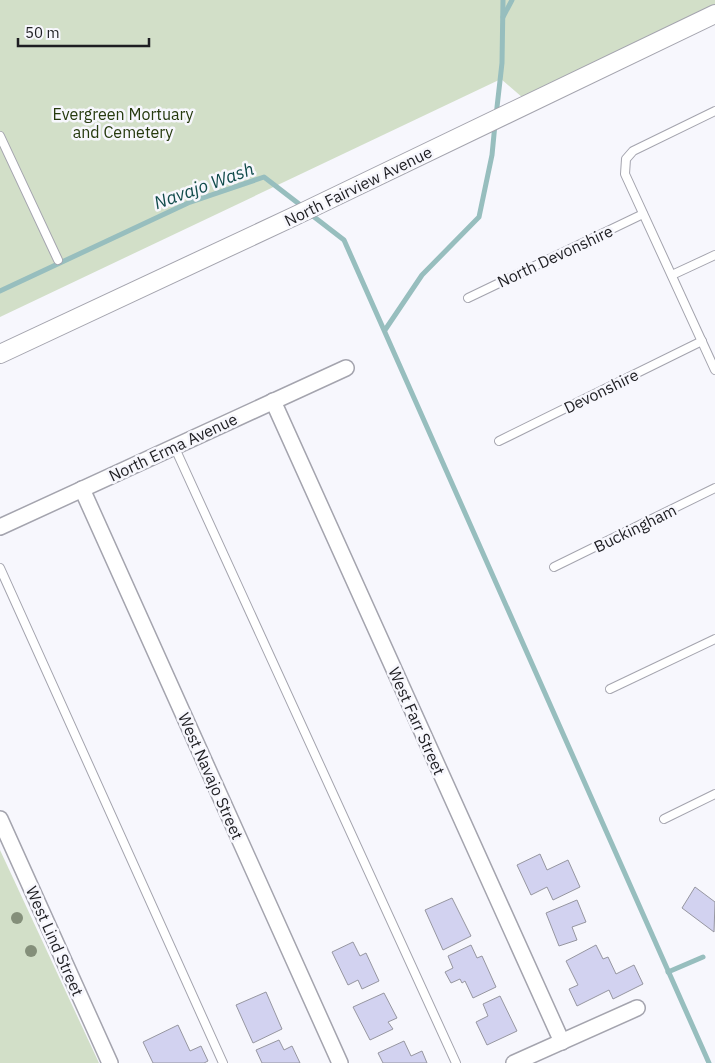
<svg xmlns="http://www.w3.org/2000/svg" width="715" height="1063" viewBox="0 0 715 1063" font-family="'IBM Plex Sans',sans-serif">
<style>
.green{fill:#d2dfc8}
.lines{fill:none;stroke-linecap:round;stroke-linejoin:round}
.stream{stroke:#97bebe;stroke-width:5}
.building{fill:#d2d2f0;stroke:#9696a0}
.service-casing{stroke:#a4a4ae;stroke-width:10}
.minor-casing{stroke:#a4a4ae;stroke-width:18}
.tertiary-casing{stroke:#a4a4ae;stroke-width:20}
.service{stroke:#fff;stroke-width:8}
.minor{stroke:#fff;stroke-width:15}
.tertiary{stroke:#fff;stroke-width:18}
.tree{fill:#848f7a}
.labels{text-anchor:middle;stroke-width:5;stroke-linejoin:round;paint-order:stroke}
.park-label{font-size:16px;fill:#263a0e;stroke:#f7f7fd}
.street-label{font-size:16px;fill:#1e1e22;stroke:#f7f7fd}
.water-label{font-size:18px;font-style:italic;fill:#114b4b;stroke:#f7f7fd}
</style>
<rect width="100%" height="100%" fill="#f7f7fd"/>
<!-- green -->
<g class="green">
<polygon points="0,0 715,0 715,16 530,104 501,79 0,317"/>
<polygon points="0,850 99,1063 0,1063"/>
</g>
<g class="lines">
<!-- stream -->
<g class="stream">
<polyline points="503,17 512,0"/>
<polyline points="496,116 502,63 503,0"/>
<polyline points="309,213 344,240 709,1063"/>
<polyline points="0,291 188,203 264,177 303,207"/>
<polyline points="385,330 422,275 479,217 492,155 495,124"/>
<polyline points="668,972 703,957"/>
</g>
</g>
<!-- building -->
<g class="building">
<polygon points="540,854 547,870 568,860 580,887 553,900 547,887 531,895 517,865"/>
<polygon points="695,887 715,902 714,932 682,908"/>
<polygon points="452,898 471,936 443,950 425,910"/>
<polygon points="577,900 586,922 572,927 577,940 559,946 546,913"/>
<polygon points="353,942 360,956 366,953 379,981 362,989 358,980 348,985 332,952"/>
<polygon points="471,945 477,958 482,956 496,987 473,998 465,981 462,983 460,979 451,983 445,972 453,968 448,956"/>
<polygon points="596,945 603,959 608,957 616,974 634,965 643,984 613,999 609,990 577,1006 569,989 578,985 566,961"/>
<polygon points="266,992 282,1029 253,1043 236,1005"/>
<polygon points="384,993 397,1018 388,1022 393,1029 370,1040 353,1007"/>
<polygon points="500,996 517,1031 487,1045 476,1022 488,1016 483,1004"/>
<polygon points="178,1025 190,1051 201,1046 208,1061 204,1063 153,1063 143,1042"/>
<polygon points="279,1040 284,1050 292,1046 300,1063 262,1063 256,1050"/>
<polygon points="404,1041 411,1056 422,1051 427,1063 383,1063 378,1053"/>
</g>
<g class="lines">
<!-- service casing -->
<g class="service-casing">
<g id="service">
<polyline points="715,111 633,151 626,159 625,174 715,370"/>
<polyline points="0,136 58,260"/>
<polyline points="672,275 715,255"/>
<polyline points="468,298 643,214"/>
<polyline points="499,441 702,341"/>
<polyline points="174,446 456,1063"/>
<polyline points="554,567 715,488"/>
<polyline points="0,568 223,1063"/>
<polyline points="610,689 715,639"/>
<polyline points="664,819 715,794"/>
</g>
</g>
<!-- minor casing -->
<g class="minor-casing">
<g id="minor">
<polyline points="273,401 562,1042"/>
<polyline points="82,489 340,1063"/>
<polyline points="0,527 346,368"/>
<polyline points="0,819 110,1063"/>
<polyline points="514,1063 637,1008"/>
</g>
</g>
<!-- tertiary casing -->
<g class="tertiary-casing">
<polyline id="tertiary" points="0,354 297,215 715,14"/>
</g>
<!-- service -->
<use href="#service" class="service"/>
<!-- minor -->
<use href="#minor" class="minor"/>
<!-- tertiary -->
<use href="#tertiary" class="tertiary"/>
</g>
<!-- trees -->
<g class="tree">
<circle cx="17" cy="918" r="6"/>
<circle cx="31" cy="951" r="6"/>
</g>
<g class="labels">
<!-- park labels -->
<g class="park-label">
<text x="123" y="120">Evergreen Mortuary<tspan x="123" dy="18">and Cemetery</tspan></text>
</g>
<!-- street labels -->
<g class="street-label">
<text transform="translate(358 186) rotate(-26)" y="6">North Fairview Avenue</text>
<text transform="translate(555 256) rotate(-25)" y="6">North Devonshire</text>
<text transform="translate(601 391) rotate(-26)" y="6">Devonshire</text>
<text transform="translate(173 447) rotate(-25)" y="6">North Erma Avenue</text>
<text transform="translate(635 528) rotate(-26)" y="6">Buckingham</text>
<text transform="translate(417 721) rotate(66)" y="6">West Farr Street</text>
<text transform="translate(211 776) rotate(66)" y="6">West Navajo Street</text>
<text transform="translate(55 941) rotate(66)" y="6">West Lind Street</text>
</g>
<!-- water labels -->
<g class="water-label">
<text transform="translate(204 186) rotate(-20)" y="6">Navajo Wash</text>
</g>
</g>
<!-- scale -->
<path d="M18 38v8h131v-8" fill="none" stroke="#1e1e22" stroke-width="2.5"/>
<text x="25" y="38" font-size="15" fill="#1e1e22" stroke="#f7f7fd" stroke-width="4" paint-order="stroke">50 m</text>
</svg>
